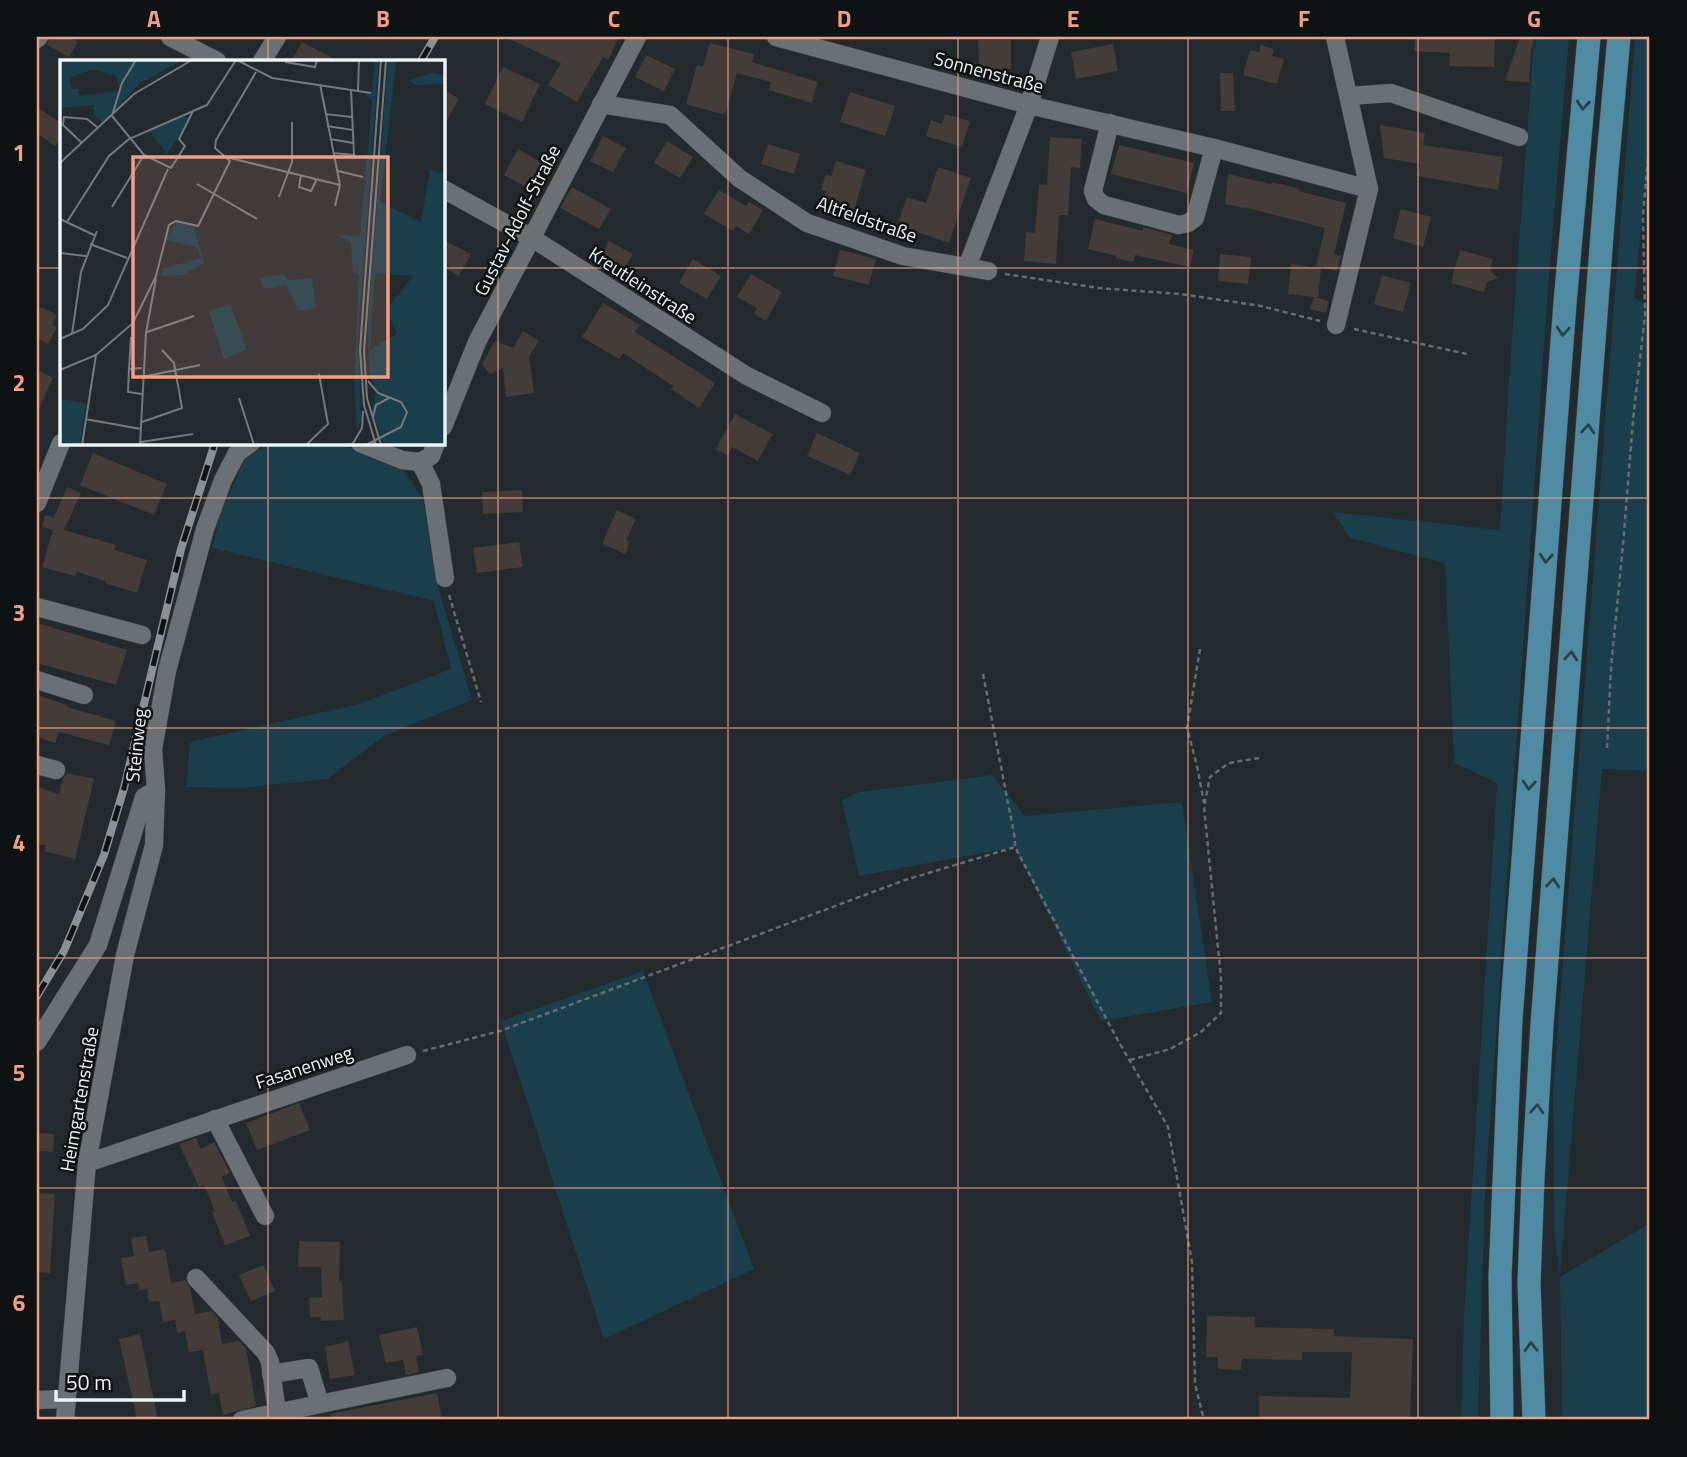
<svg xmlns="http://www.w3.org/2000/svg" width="1687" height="1457" viewBox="0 0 1687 1457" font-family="'Titillium Web',sans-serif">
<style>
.green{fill:#1a3e4b}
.building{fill:#433c39}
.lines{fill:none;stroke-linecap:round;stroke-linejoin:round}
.minor-casing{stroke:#41484b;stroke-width:19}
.major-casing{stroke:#41484b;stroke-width:24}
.path{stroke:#666d70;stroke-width:2.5;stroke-dasharray:5 3.5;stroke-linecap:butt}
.minor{stroke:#697175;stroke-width:18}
.major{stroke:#4f8ba2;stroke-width:23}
.rail-casing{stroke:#8a9193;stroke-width:8}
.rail{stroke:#0e1213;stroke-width:5;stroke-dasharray:16;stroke-linecap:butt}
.oneway{stroke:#28424c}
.grid{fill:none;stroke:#f39f84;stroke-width:2;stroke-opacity:0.55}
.labels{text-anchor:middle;stroke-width:5;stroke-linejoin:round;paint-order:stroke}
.street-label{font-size:19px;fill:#eef3f5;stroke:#0e1213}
.inset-road{fill:none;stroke:#747a7d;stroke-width:2}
.view{fill:#f39f84;fill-opacity:0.15;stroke:#f39f84;stroke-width:3.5}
.inset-edge{fill:none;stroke:#eef3f5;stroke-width:3.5}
.neatline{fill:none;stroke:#f39f84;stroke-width:2.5}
.grid-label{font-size:23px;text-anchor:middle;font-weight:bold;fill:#f39f84}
</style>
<rect width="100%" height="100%" fill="#222a2d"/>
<!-- green -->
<g class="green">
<polygon points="1538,37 1569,37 1548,288 1485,1195 1478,1420 1461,1420 1464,1315 1497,783 1454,763 1445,563 1350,538 1333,512 1500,530 1509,381 1533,51"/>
<polygon points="1635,37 1650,37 1650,144 1634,298 1650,306 1650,771 1602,769 1560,1277 1650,1223 1650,1420 1562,1420 1560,1278 1554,1229 1553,1091"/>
<polygon points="269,443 337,443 402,468 423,499 435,577 472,700 384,736 327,779 241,788 186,787 190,742 359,704 451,669 434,601 212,548 221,512 245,459"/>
<polygon points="992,775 1025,816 1182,802 1212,1002 1101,1021 1015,847 859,876 842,800 859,792"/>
<polygon points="643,971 754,1269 604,1339 501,1021"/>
</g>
<!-- building -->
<g class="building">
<polygon points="50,37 69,37 78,42 69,57 47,45"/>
<polygon points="505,37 619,37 608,60 603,57 577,102 548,85 561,63"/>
<polygon points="1415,37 1495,37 1494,67 1449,66 1450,53 1414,51"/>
<polygon points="1520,37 1535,37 1531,51 1529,82 1505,81"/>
<polygon points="978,40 1011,40 1011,69 979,70"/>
<polygon points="302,42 338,61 291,61"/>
<polygon points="710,43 754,54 752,62 818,82 812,103 769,90 771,82 737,73 725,115 686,104 697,65 703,67"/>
<polygon points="1113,44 1118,71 1076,79 1071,52"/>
<polygon points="1261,45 1274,49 1272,56 1284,59 1277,84 1243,75 1250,50 1259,52"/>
<polygon points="646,55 675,69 664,91 635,77"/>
<polygon points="503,67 540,84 522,122 485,104"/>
<polygon points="1220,73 1233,73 1235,111 1221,111"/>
<polygon points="443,89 459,99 443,127"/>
<polygon points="850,92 895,106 885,136 840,122"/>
<polygon points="37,107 61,123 61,137 55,146 37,133"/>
<polygon points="945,114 970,121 962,147 926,136 931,120 942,124"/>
<polygon points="1380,125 1425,133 1423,145 1503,157 1498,190 1417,176 1420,164 1384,158"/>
<polygon points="603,136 626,148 613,172 590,161"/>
<polygon points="1050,137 1082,139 1080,168 1071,167 1068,215 1059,215 1056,264 1024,261 1026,232 1035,233 1039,184 1047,185"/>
<polygon points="667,141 693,157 680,178 654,163"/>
<polygon points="768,144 800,154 794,174 761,164"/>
<polygon points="1119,145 1194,163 1187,193 1111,174"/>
<polygon points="518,149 544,164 530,189 504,175"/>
<polygon points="836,161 866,170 853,214 822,205 826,191 821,190 826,174 831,176"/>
<polygon points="938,167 971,178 949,243 897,225 907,197 926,203"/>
<polygon points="1228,174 1271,184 1272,182 1299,189 1298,191 1346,203 1334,254 1341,256 1337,271 1316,266 1325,228 1244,207 1244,208 1225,204"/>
<polygon points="572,187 611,209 599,229 560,208"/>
<polygon points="719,190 746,206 749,202 763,210 749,234 736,226 733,231 704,214"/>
<polygon points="1401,209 1431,217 1423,247 1393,238"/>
<polygon points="1095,219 1143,231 1143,227 1172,235 1169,244 1194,250 1190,267 1135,255 1133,262 1116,258 1116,256 1088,249"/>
<polygon points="443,240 471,254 459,276 443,267"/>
<polygon points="609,241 633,254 623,270 600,257"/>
<polygon points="840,250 876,259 869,285 833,276"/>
<polygon points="1460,250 1493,259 1490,270 1498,278 1487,282 1484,292 1451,283"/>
<polygon points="1220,254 1251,257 1248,284 1218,281"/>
<polygon points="693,259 721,276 707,299 679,283"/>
<polygon points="1291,264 1321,268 1318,297 1315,297 1329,301 1326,313 1310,309 1314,297 1288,294"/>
<polygon points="751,274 782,292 766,321 754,314 757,308 737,297"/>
<polygon points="1382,275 1411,283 1403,312 1374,304"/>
<polygon points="603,303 640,325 635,332 715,383 699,408 671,389 673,386 623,353 619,359 582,337"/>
<polygon points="41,307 57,315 52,325 57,327 48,344 37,338 37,314"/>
<polygon points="523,331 539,341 529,357 534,393 506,397 503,368 490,374 482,364 495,341 513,348"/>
<polygon points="37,370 53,378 37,413"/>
<polygon points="735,414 773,434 758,461 732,447 728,456 716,449"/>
<polygon points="817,433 860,453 850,475 807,456"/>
<polygon points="93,453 167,484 154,515 80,485"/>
<polygon points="67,487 81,493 64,530 116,545 114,550 147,560 137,593 105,583 105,581 77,572 75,576 42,567 53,530 42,527 45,515 54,517"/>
<polygon points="522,490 523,512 483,514 482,492"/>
<polygon points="617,510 636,519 626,540 630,542 625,554 602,544"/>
<polygon points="519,542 523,567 477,573 473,548"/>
<polygon points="37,623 127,650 116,685 37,663"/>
<polygon points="37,695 67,705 67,707 116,721 109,745 59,732 55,743 37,737"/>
<polygon points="67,773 94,779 75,859 44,851 46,845 37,844 37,787 59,794 63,779"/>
<polygon points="299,1103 310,1130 257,1150 246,1123"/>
<polygon points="37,1133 54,1134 53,1152 37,1151"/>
<polygon points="196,1138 201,1149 214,1142 230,1173 222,1177 232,1202 236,1201 250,1236 225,1245 212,1212 215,1211 204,1185 199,1187 179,1144"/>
<polygon points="37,1193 55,1194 50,1273 37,1272 38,1208 37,1208"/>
<polygon points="146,1236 149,1252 165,1249 171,1283 185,1280 190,1288 195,1314 212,1311 218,1318 222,1344 239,1341 246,1348 256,1406 223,1415 219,1393 211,1395 203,1350 189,1352 185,1331 177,1333 175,1320 163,1322 159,1301 149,1302 147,1289 139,1290 138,1283 126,1285 121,1258 134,1256 131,1238"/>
<polygon points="299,1241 340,1242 339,1282 342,1281 344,1320 321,1321 321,1317 310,1317 309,1298 322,1297 321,1267 298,1267"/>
<polygon points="263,1265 275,1291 251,1301 239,1275"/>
<polygon points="1207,1316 1255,1317 1255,1327 1334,1329 1334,1336 1413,1339 1410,1420 1259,1420 1259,1396 1350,1398 1352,1352 1302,1352 1302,1360 1242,1359 1241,1370 1218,1369 1218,1357 1206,1357"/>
<polygon points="417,1327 423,1355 416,1356 419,1372 406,1375 403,1360 386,1363 379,1335"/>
<polygon points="140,1334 158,1420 137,1420 119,1339"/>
<polygon points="348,1341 355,1375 330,1379 325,1347"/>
<polygon points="437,1393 442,1420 331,1420 330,1414"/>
</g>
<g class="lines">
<!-- minor casing -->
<g class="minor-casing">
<g id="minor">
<polyline points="170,37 217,61"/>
<polyline points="776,37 1029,105 1214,148 1369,189"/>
<polyline points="1335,37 1369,189 1336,325"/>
<polyline points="37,39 39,37"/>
<polyline points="262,61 277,37"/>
<polyline points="1349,96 1391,93 1519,137"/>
<polyline points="601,104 670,115 739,178 807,223 903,256 988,271"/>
<polyline points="1110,123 1093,191 1096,199 1104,205 1179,225 1188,223 1195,218 1214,148"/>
<polyline points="443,189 532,238 747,376 822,413"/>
<polyline points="967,267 1029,105 1050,37"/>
<polyline points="443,427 477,342 637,37"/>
<polyline points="360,443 402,460 420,462 431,456 436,443"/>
<polyline points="420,462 431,484 445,578"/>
<polyline points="37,503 61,443"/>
<polyline points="37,607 142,635"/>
<polyline points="37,680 84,695"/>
<polyline points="37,765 56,770"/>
<polyline points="37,1042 98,945 144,797 156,790 153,749 167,671 205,529 223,480 237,453 251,443"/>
<polyline points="215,1119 265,1216"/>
<polyline points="87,1163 407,1055"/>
<polyline points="196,1278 266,1353 270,1362 278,1420"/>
<polyline points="271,1374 309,1368 320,1404"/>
<polyline points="37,1400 65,1399"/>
<polyline points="65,1420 87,1163 125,955 154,845 156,790"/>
<polyline points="242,1420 447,1378"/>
</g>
</g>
<!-- major casing -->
<g class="major-casing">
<g id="major">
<polyline points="1502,1420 1500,1277 1511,1019 1565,303 1589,37"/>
<polyline points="1534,1420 1529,1283 1533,1178 1542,1025 1607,169 1619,37"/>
</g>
</g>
<!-- path -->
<g class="path">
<polyline points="1005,274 1099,288 1180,294 1261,306 1320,321"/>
<polyline points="1354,329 1467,354"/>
<polyline points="449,595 481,702"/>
<polyline points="1200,649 1187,728 1197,766 1204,803"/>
<polyline points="983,674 1015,839 1015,847 1116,1037 1168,1127 1192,1262 1195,1384 1204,1420"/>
<polyline points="1607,748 1611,668 1623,545 1633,420 1645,315 1643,216 1650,131"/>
<polyline points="423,1051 500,1031 905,880 1015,847"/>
<polyline points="1130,1060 1170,1049 1201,1032 1221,1013 1221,978 1204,807 1210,777 1229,763 1259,758"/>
</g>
<!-- minor -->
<use href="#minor" class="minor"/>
<!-- major -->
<use href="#major" class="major"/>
<!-- rail casing -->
<g class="rail-casing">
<g id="rail">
<polyline points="421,61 435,37"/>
<polyline points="37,996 64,951 104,855 124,788 181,549 215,443"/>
</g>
</g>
<!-- rail -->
<use href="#rail" class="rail"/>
</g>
<!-- one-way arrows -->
<defs><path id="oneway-chevron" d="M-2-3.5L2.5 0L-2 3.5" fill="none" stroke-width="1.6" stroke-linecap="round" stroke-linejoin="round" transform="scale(1.75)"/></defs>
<g class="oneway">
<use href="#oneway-chevron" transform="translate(1583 105) rotate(95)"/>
<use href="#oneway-chevron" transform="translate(1563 331) rotate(94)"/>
<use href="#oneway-chevron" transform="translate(1588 429) rotate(-86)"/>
<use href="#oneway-chevron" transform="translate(1546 558) rotate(94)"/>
<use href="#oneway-chevron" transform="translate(1571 656) rotate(-86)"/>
<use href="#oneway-chevron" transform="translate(1529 785) rotate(94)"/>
<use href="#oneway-chevron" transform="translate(1553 883) rotate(-85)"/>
<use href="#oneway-chevron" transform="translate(1537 1109) rotate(-87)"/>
<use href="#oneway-chevron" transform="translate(1531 1347) rotate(-92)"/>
</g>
<!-- grid -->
<path class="grid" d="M268,37V61M498,37V1420M728,37V1420M958,37V1420M1188,37V1420M1418,37V1420M37,268H61M443,268H1650M268,443V1420M37,498H1650M37,728H1650M37,958H1650M37,1188H1650"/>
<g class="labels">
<!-- street labels -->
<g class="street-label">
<text transform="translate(989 72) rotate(15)" y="7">Sonnenstraße</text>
<text transform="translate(867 219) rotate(19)" y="7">Altfeldstraße</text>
<text transform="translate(517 220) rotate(-63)" y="7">Gustav-Adolf-Straße</text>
<text transform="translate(643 285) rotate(33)" y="7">Kreutleinstraße</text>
<text transform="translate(136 745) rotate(-84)" y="7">Steinweg</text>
<text transform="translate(304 1067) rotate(-18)" y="7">Fasanenweg</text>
<text transform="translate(79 1099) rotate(-80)" y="7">Heimgartenstraße</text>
</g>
</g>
<!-- overview -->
<g transform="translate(60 60)">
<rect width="385" height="385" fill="#222a2d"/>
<path d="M0,0H123L80,23L43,63L34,55V45L0,48ZM33,10L56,16L60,31L20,36L18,29H12L10,17ZM315,0H319L298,277L301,358L297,371L294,326L299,215L293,212L291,182L275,174L300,176L312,41L305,35L312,32ZM328,0H336L335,12L320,142L361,162L370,110L385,113V385H324L312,351L316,329L309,312L308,262ZM315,213L353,216L326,250L337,273L310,290ZM372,13L385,15V24L357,25L348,20ZM125,55L130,59L107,94L89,71ZM116,162L134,167L144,203L122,215L101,216L102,209L141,198L138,187L105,180ZM223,214L228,220L252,218L256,248L239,251L226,225L203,229L200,218ZM170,244L187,289L164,299L149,251ZM0,339L26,343L20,385H0Z" fill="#1a3e4b" fill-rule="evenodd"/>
<path class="inset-road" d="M76,0L62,23L52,56L84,95L111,108L125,86L119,79L133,51M177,0L212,18L311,33M225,2L255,7L257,0M260,24L280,125L275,146M298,31L299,0M265,54L292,57M267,66L293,70M270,79L293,83M22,83L3,65L4,57L27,59L37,67M273,93L294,95L291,30M170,98L280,125M0,103L74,34L132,0M278,111L303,117M241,115L239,127L251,131L257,119M137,124L197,159M219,137L232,102V62M52,147L84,95M0,159L34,175M7,162L49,96L69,79L147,45L176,0M30,184L67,198M0,193L26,196M87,272L134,256M12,274L21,212L37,171M0,279L23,269L48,245L108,109M82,308L69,309L68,332L82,334M69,309L71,277M0,310L36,295L73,263L96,216L109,165L116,161L138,166L170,101L155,88L156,80L196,12M82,317L140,305M179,338L194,385M313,357L316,345L329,338M25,359L81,369M82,362L122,348L114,303L102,290M81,382L133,374M22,385L36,295M80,385L86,273L96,218M246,385L268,364L259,314M292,385L302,368L303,351M306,385L341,367L347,352L341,342L318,333L308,321M316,385L304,345L300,290L321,0M321,385L307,338L304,291L326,0"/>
<path class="view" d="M73,97H328V317H73Z"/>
<rect width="385" height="385" class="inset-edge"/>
</g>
<!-- border -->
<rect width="1687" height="1457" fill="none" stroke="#0e1213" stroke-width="77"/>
<!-- scale -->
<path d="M56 1390v10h128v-10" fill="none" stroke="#eef3f5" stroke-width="3.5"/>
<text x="66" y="1390" font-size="21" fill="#eef3f5" stroke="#0e1213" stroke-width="5" paint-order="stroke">50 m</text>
<rect x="38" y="38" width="1610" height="1380" class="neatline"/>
<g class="grid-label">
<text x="154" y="27">A</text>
<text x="383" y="27">B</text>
<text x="614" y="27">C</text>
<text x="844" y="27">D</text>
<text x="1073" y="27">E</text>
<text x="1304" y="27">F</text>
<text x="1534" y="27">G</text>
<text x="19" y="161">1</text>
<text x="19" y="391">2</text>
<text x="19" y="621">3</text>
<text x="19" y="851">4</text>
<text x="19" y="1081">5</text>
<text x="19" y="1311">6</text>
</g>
</svg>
